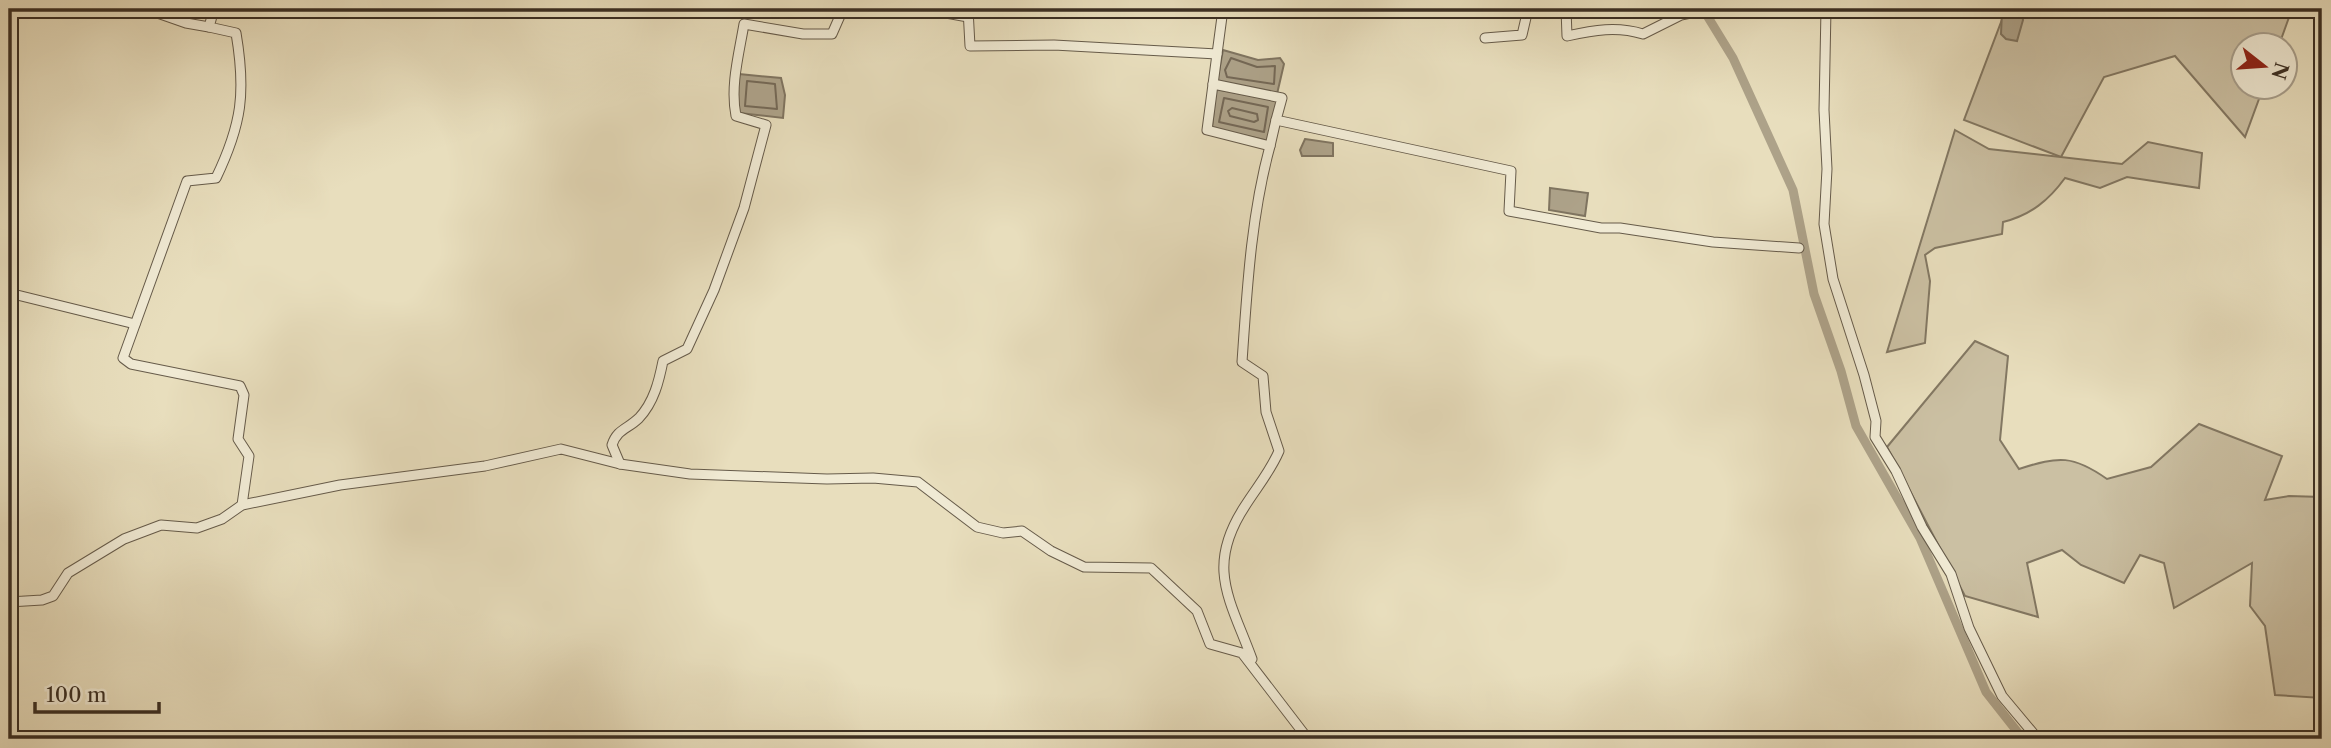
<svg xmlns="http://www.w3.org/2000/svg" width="2331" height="748" viewBox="0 0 2331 748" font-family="'Libre Caslon Text',serif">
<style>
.green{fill:#cbc0a3;stroke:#837863;stroke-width:2}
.water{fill:#ada289;stroke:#7f7460;stroke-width:2}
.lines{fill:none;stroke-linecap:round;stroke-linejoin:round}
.shore{stroke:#746856;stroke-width:2}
.canal{stroke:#ada289;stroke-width:9}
.street-casing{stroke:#665b4a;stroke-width:11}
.street{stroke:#f0ead4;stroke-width:9}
</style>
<rect width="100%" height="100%" fill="#e8debd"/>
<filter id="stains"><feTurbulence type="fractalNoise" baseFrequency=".00286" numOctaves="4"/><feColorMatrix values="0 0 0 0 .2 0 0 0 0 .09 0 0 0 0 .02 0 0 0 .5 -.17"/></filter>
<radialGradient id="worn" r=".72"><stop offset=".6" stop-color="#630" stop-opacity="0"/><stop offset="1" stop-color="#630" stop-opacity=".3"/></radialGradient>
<!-- green -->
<g class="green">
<polygon points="2006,9 2292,9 2279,45 2244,46 2244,88 2263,88 2245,137 2175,56 2104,77 2061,157 1964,120"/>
<path d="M1955,130L1989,149L2122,164L2148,142L2202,153L2199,188L2127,177L2100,188L2065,178C2049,200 2031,215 2003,222L2002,234L1935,248L1925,255L1930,281L1925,343L1887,352Z"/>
<path d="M1975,341L2008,356L2000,440L2019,469C2059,456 2073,455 2107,479L2151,467L2199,424L2282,456L2265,500L2289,496L2322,497V698L2275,695L2265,626L2250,606L2252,563L2174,608L2164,563L2140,555L2124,583L2081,565L2062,550L2027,563L2038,617L1965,596L1887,447Z"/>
</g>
<!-- water -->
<g class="water">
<polygon points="2002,12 2022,14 2023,20 2017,41 2006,39 2001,34"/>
<polygon points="1223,50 1258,60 1280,58 1284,64 1277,94 1217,82"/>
<polygon points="739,74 781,78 785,95 783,118 739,113 736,103"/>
<polygon points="1216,89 1279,101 1269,141 1212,128"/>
<polygon points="1305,139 1333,143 1333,156 1302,156 1300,150"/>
<polygon points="1550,188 1588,193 1585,216 1549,210"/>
</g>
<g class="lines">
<!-- shore -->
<g class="shore">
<polygon points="1231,58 1257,67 1275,66 1274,84 1227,77 1225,70"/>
<polygon points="747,81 775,84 777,109 745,106"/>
<polygon points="1224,98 1268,107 1264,132 1219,122"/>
<polygon points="1232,108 1257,114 1258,120 1254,122 1230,116 1228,111"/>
</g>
<!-- canal -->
<polyline class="canal" points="1703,9 1733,58 1793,190 1814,294 1841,371 1856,426 1920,538 1986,692 2023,739"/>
<!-- street casing -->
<g class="street-casing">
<g id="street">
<polyline points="146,9 186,23 209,27"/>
<path d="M214,9L209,27L236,33C246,92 242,124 216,178L187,181L123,358L131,364L240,386L244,395L238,439L249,456L242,505"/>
<polyline points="924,9 968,17"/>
<path d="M968,9L970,46L1054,45L1217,54L1207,130L1270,146C1251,216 1247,290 1242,362L1263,376L1266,412L1279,451C1270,472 1257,487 1245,506C1205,567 1230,599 1252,659"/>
<path d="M1566,9L1567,36C1594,30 1617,26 1643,34L1681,15L1700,11L1698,9"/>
<polyline points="1826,9 1824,110 1827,169 1824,224 1833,279 1864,375 1876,421 1875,437 1896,471 1922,527 1951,574 1969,628 2002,696 2038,739"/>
<polyline points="1485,38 1522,35 1528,9"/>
<polyline points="1217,54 1223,9"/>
<polyline points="1213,84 1282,98 1276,120 1511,171 1509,211 1601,228 1620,228 1713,242 1799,248"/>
<polyline points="1270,146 1276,120"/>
<polyline points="9,293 135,324"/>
<path d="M620,464L612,445C617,429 628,429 639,418C654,402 659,381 663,361L687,349L714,290L744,208L766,125L736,116C730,86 739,54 744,24L803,34H832L843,9"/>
<polyline points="9,602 42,600 53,596 68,573 124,539 161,525 197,528 222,519 242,505 340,485 485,466 561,449 620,464 690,474 827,479 873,478 918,482 977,527 1003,533 1022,531 1051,551 1084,567 1151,568 1197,611 1210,644 1242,653 1308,739"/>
</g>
</g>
<!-- street -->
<use href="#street" class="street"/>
</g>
<!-- margin -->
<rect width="2331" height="748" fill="none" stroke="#e8debd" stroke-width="35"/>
<rect x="10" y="10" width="2310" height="727" fill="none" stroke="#3b2f23" stroke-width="3.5"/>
<rect x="18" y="18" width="2296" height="713" fill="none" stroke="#3b2f23" stroke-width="2"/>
<!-- north arrow -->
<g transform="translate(2264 66) rotate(107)"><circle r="33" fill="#f0ead4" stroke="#a89f8d" stroke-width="2"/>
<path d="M0-5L12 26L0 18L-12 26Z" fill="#8f2418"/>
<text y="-10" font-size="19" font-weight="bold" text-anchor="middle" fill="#3b2f23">N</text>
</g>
<!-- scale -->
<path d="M35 702v10h124v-10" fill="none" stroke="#3b2f23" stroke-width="3.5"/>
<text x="46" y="702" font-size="21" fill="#3b2f23" stroke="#f0ead4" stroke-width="5" paint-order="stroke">100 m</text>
<rect width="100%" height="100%" filter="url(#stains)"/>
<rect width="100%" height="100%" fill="url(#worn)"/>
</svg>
